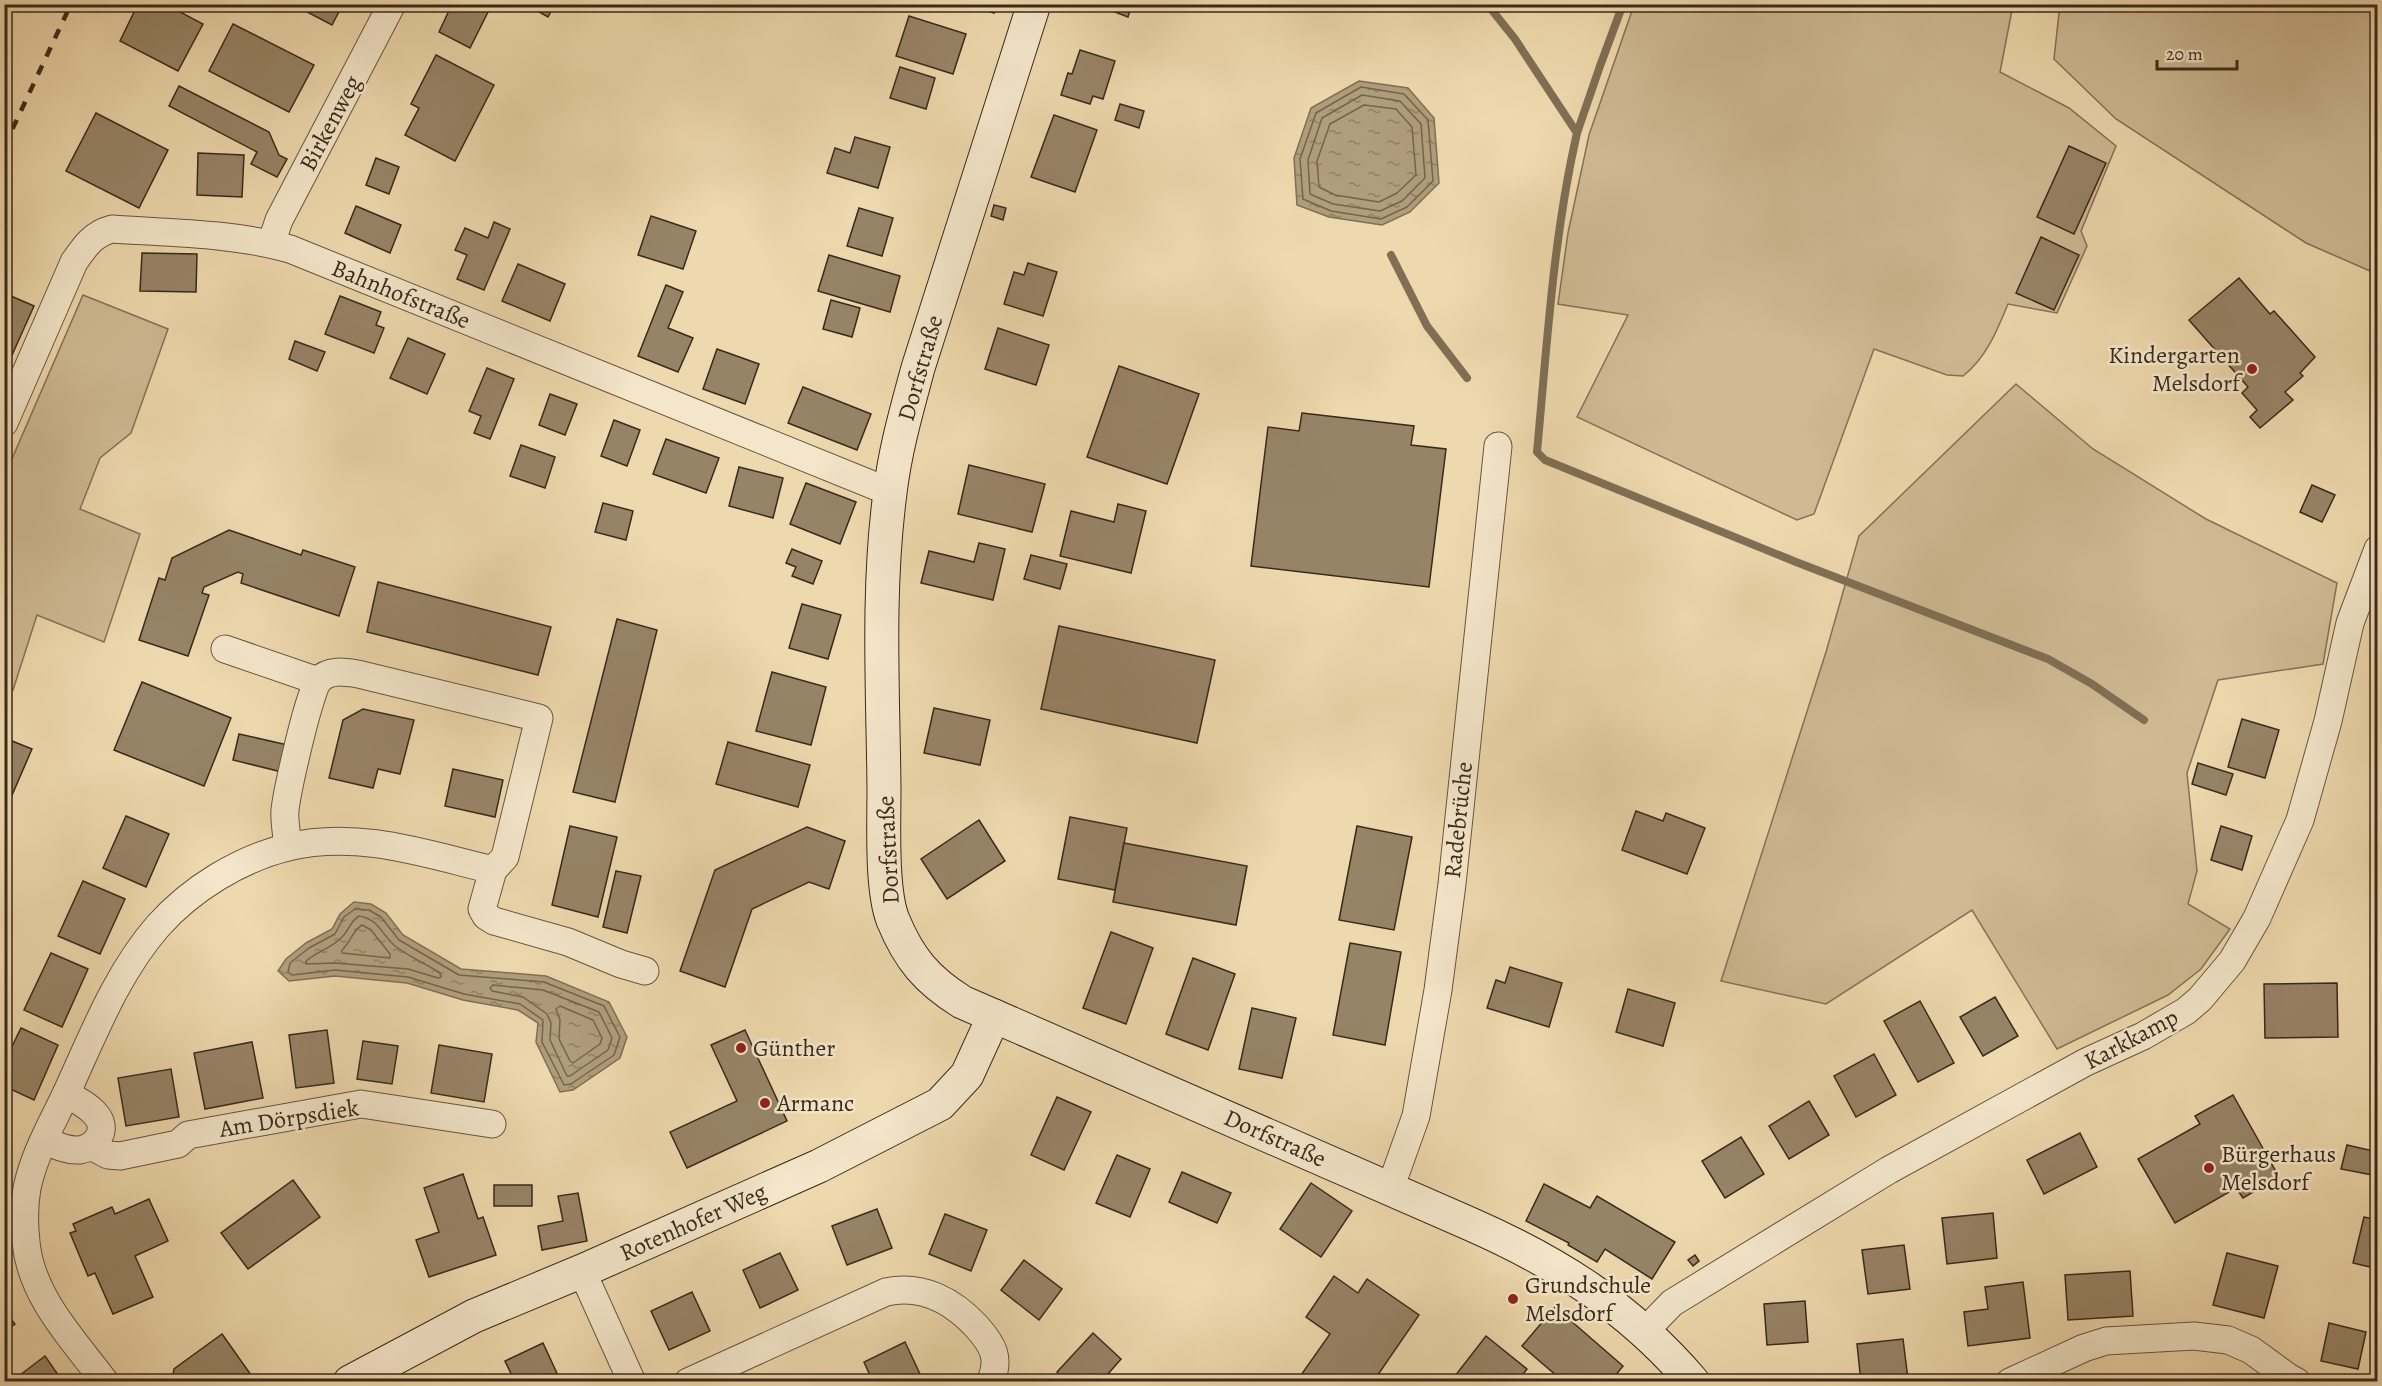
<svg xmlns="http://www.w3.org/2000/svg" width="2382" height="1386" viewBox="0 0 2382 1386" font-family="Alegreya,serif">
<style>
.grass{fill:#cfba94;stroke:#847258;stroke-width:1.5}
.water{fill:url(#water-ripples);stroke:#806f55;stroke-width:1.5}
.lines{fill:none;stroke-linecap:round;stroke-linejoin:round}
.shore{stroke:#74644b;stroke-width:1.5}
.stream{stroke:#806f55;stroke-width:8}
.building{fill:#978467;stroke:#392a1b;stroke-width:1.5}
.street-casing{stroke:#665640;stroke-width:29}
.secondary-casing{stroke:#392a1b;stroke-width:35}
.street{stroke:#f4e6ca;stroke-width:27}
.secondary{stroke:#f4e6ca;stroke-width:33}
.rail{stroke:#392a1b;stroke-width:4.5;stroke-dasharray:10 10;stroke-linecap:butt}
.poi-dot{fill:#8f2418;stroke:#f4e6ca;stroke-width:2}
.labels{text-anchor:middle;stroke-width:5;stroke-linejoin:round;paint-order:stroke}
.street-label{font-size:24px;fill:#392a1b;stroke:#f4e6ca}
.poi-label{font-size:24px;fill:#392a1b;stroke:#f4e6ca;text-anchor:start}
</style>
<defs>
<pattern id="water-ripples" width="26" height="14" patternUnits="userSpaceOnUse" patternTransform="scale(1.5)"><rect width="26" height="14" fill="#b09d7b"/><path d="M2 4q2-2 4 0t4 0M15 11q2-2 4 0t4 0" fill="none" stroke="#908064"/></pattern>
</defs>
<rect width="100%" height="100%" fill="#eed8ad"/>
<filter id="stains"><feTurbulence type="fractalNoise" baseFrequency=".00333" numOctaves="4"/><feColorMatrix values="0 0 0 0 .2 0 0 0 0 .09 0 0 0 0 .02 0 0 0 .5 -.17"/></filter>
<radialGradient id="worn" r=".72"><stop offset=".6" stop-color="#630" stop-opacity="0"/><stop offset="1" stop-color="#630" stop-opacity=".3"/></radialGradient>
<!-- grass -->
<g class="grass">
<polygon points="2060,4 2377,5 2377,274 2306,243 2116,119 2054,59"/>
<path d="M1634,5H2013L2000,72L2069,108L2116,146L2081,231L2087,246L2057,313L2008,304C1997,331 1986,358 1963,376L1947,375L1874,349L1814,514L1797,520L1577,417L1628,315L1558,304L1568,233L1589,135Z"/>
<polygon points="83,295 168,329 131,433 100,458 80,509 140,534 104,642 37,615 13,690 4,687 5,475"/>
<polygon points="2016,384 2093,449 2206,519 2337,583 2323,664 2218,680 2187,773 2197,871 2188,904 2230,929 2201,969 2168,995 2057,1049 1972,910 1826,1004 1721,981 1826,652 1859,536"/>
</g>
<!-- water -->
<g class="water">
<polygon points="1359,81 1408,88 1434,118 1439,183 1410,212 1382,225 1329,217 1297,205 1294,158 1311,108"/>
<polygon points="354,902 371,904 386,913 403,935 461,969 546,976 609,1002 627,1037 620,1058 573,1090 560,1092 536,1042 538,1023 518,1010 463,1000 407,983 335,976 289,981 278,971 286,959 306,943 332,929 340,914"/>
<polygon points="2203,1375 2219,1381 2184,1381 2188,1377"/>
</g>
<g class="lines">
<!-- shore -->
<g class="shore">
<polygon points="1361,87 1404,94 1428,120 1433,181 1407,207 1381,219 1331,211 1303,199 1300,159 1316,113"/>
<polygon points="1362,95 1400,101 1421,124 1425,178 1402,201 1380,211 1333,204 1310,194 1308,160 1322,118"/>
<polygon points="1364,105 1396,109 1412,127 1416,175 1397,193 1379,202 1335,195 1319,187 1317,161 1330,124"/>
<polygon points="355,909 369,910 381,917 399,940 459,975 544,982 604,1006 620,1037 614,1055 571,1084 564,1085 542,1042 543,1020 520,1004 464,994 408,977 335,970 292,975 288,972 290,963 309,948 335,934 344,917"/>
<path d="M359,916C379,919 381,934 395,946C408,956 426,964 440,973L441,977L438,978L408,969L335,963L306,964V961C316,952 331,948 340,939C349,932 349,922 359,916Z"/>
<path d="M362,925L371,930L390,954V958L342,953V950C350,943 353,930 362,925Z"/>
<polygon points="493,985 543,990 599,1012 612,1038 608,1050 570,1076 567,1076 550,1040 551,1023 547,1014 523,997 492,991 490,988"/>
<polygon points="560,1006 593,1020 602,1038 600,1044 573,1063 570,1061 559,1039 560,1020 556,1009"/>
</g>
<!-- stream -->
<g class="stream">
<path d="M1487,4L1515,39L1577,133C1553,238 1547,345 1537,452L1545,460L1796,562L2048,659L2092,684L2144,720"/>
<polyline points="1577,133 1600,66 1623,4"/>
<polyline points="1391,255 1427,326 1467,378"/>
</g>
</g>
<!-- building -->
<g class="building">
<polygon points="138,4 165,4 203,24 178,71 120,41"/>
<polygon points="292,4 343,4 332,25"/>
<polygon points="452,4 461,9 464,4 483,4 490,8 470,48 439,32"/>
<polygon points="525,4 555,4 548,17"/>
<polygon points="965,4 997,4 994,13"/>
<polygon points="1094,4 1132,4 1128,17"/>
<polygon points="909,16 966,34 953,74 896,56"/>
<polygon points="233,24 314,65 289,112 209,71"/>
<polygon points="1080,50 1115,61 1103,99 1093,96 1090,104 1061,95 1068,73 1072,74"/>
<polygon points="436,55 494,85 455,161 405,135 419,108 411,104"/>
<polygon points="900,67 935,78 926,109 890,98"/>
<polygon points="179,86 269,132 279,155 287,159 277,177 251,164 257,152 169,106"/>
<polygon points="1120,104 1144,111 1139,128 1115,120"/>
<polygon points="96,113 168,150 139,208 66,171"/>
<polygon points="1054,115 1097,130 1075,192 1031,177"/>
<polygon points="855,137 890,147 878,188 827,173 835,148 850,153"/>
<polygon points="2069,146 2106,163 2074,234 2037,217"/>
<polygon points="198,153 244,155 242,197 197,195"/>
<polygon points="376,158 399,167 389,194 366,185"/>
<polygon points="994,205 1006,208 1003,220 991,216"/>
<polygon points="356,206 401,225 390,253 345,233"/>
<polygon points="859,208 893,218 882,256 847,246"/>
<polygon points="651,216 696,231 683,269 638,255"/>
<polygon points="494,222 510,229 484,290 457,279 467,255 455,250 465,228 488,238"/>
<polygon points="2041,237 2079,255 2054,310 2016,293"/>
<polygon points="142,253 197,254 196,292 140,291"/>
<polygon points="829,255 900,276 890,312 818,291"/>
<polygon points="1028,263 1057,272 1043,316 1004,304 1014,272 1024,275"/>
<polygon points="518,264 565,284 550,321 502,301"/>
<polygon points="2239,278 2270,314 2274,311 2315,357 2300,373 2303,376 2285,392 2293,400 2260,428 2250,417 2257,410 2242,393 2248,387 2189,320"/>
<polygon points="666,285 683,292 668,328 693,338 678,372 638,356"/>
<polygon points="4,293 34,306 4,373"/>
<polygon points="340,296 381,312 376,325 384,328 374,353 325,334"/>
<polygon points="831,300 860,308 852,337 823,329"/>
<polygon points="998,328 1049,345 1036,385 985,369"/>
<polygon points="2378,336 2378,354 2370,350"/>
<polygon points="408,338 445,354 427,394 390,378"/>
<polygon points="295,341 325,352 317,371 289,359"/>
<polygon points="717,349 759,364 745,404 703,389"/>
<polygon points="1119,366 1199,394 1167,484 1087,457"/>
<polygon points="487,368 514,379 490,439 474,433 481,416 469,411"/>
<polygon points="803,387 871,414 857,450 788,423"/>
<polygon points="550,394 577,404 565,435 539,425"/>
<polygon points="1302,413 1414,426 1411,445 1446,449 1429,587 1251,566 1268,427 1299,431"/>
<polygon points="614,420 640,430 627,466 601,456"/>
<polygon points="666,439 719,458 706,493 653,474"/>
<polygon points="521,445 555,457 545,488 510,476"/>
<polygon points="969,465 1045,484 1032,532 958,514"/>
<polygon points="739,467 783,478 773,518 729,506"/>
<polygon points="806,483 856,502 840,544 790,524"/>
<polygon points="2312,485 2335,495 2322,522 2300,512"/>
<polygon points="603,503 633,511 626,540 595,532"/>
<polygon points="1118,504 1146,511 1131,573 1060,556 1071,511 1114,522"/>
<polygon points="229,530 301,555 303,550 355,567 339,616 241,583 243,574 238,572 204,587 202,593 209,595 188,656 139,640 159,578 165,580 172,558"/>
<polygon points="979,543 1005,549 993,600 921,583 929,551 974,562"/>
<polygon points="792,549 822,561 813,584 792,576 796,567 786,563"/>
<polygon points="1031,555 1067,564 1060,589 1024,579"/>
<polygon points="378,582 551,627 538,675 367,632"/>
<polygon points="802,604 841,615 828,659 789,648"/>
<polygon points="617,619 657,630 615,802 573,792"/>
<polygon points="1059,626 1215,660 1197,743 1041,709"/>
<polygon points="772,672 826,687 811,745 756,731"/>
<polygon points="142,682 231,718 204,786 114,750"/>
<polygon points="934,708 990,720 980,765 924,753"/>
<polygon points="363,709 414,720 400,774 378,769 373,788 329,778 343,720"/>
<polygon points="2242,719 2279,730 2265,778 2228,767"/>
<polygon points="239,734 288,745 282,772 233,760"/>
<polygon points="12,741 32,749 9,802 4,800 4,759"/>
<polygon points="728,742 810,765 798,807 716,784"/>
<polygon points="2198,763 2233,774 2226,795 2192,784"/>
<polygon points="453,769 503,780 495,817 445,806"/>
<polygon points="1636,811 1663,821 1666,813 1705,828 1687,874 1622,850"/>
<polygon points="126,816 169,834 146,887 103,868"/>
<polygon points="1070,817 1127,828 1115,890 1058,879"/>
<polygon points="979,820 1005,861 947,899 921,859"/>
<polygon points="570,826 617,837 598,917 552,905"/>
<polygon points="1357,826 1412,837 1394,930 1339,920"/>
<polygon points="2221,826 2252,836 2242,870 2211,860"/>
<polygon points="807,827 845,841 829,889 809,882 752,909 725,987 680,971 715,870"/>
<polygon points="1124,843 1247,866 1236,925 1113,902"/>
<polygon points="616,871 641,876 627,933 603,927"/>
<polygon points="83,881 125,899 100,954 58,936"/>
<polygon points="1111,932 1153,948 1126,1024 1083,1008"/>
<polygon points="1350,943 1401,952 1385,1045 1333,1035"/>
<polygon points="51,953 88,969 62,1027 24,1010"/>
<polygon points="1193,958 1235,974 1208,1050 1166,1034"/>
<polygon points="1510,967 1562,983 1549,1027 1487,1008 1496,980 1505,983"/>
<polygon points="2337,983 2338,1037 2265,1038 2264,984"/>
<polygon points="1628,989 1675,1003 1663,1046 1616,1032"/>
<polygon points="1995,997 2018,1036 1983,1056 1960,1017"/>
<polygon points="1920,1001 1954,1063 1918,1082 1884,1021"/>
<polygon points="1252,1008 1296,1018 1282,1078 1239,1069"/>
<polygon points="2378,1013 2378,1035 2371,1033"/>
<polygon points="21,1028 58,1045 34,1100 4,1086 4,1063"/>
<polygon points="327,1030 334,1083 296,1088 289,1035"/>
<polygon points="745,1030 787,1121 687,1168 670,1132 737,1101 711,1045"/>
<polygon points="363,1041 398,1046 392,1084 357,1079"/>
<polygon points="252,1042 263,1098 205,1109 194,1053"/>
<polygon points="439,1045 492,1054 484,1102 431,1093"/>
<polygon points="1874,1054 1896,1095 1856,1117 1834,1076"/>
<polygon points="171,1069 179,1117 126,1126 118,1078"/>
<polygon points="2233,1095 2279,1177 2243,1198 2236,1188 2175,1223 2138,1159 2200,1124 2195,1116"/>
<polygon points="1057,1097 1091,1112 1064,1170 1031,1155"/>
<polygon points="1809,1101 1829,1135 1789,1159 1769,1126"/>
<polygon points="2080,1133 2097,1167 2044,1194 2027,1160"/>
<polygon points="1741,1137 1764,1174 1725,1198 1702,1161"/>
<polygon points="2347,1145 2378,1152 2378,1176 2341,1169"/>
<polygon points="1117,1155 1150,1169 1130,1217 1096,1203"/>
<polygon points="1182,1172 1231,1193 1217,1223 1169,1202"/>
<polygon points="463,1174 478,1219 483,1217 496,1255 429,1277 416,1240 439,1232 424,1188"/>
<polygon points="293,1180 320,1217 248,1269 221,1233"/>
<polygon points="1311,1183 1352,1211 1321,1257 1280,1229"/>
<polygon points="1544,1184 1590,1208 1597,1196 1675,1242 1652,1279 1605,1249 1597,1262 1568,1245 1569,1243 1526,1221"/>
<rect x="494" y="1185" width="38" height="21"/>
<polygon points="578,1193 587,1241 542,1250 538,1226 563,1221 558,1196"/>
<polygon points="149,1199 168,1241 135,1256 153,1297 113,1314 95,1273 88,1276 70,1233 76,1231 73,1224 112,1207 115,1214"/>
<polygon points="877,1209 892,1248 847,1265 832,1226"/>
<polygon points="1993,1213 1997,1258 1947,1264 1942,1218"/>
<polygon points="945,1214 987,1230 971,1271 929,1254"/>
<polygon points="2364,1217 2378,1220 2378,1269 2353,1263"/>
<polygon points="1904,1245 1910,1289 1868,1294 1862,1250"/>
<polygon points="780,1253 798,1290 760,1308 743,1270"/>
<polygon points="2227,1253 2278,1266 2264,1318 2213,1305"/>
<polygon points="1695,1255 1699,1261 1693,1266 1688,1260"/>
<polygon points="1024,1260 1062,1289 1039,1320 1001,1290"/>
<polygon points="2130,1271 2133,1316 2068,1320 2065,1275"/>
<polygon points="1334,1276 1358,1293 1367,1279 1419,1315 1373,1382 1310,1382 1301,1375 1330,1334 1306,1317"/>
<polygon points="2023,1282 2030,1338 1968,1346 1964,1312 1988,1309 1985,1287"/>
<polygon points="692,1292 710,1331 669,1350 651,1311"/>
<polygon points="1805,1301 1808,1342 1767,1345 1764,1304"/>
<polygon points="1555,1307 1623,1366 1610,1382 1564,1382 1522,1346"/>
<polygon points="4,1310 15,1324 4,1332"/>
<polygon points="2329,1323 2366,1332 2358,1369 2321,1361"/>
<polygon points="1093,1333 1121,1359 1101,1382 1067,1382 1057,1372"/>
<polygon points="222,1334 256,1382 172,1382 174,1369"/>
<polygon points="1486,1336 1527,1369 1517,1382 1461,1382 1455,1376"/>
<polygon points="1903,1339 1908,1379 1861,1382 1857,1344"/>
<polygon points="905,1342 920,1374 904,1382 873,1382 864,1362"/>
<polygon points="543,1343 561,1382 515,1382 505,1361"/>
<polygon points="45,1356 63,1382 11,1382"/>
</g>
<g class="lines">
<!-- street casing -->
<g class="street-casing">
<g id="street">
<polyline points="271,244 279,220 392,4"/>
<path d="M4,423L74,262C85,246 93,234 112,229C171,233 233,233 290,249L890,492"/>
<polyline points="225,649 318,681"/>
<path d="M288,847C287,835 284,822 285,810C287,792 309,691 319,680C329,669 345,672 358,674L539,718L505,857L493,870L482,909L486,916L494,921L568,942L621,964L645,971"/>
<path d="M44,1140C55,1145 67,1151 80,1150C86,1149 92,1146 96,1141C114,1119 82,1102 66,1094"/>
<polyline points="91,1146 108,1155 120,1156 178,1144 188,1135 361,1104 492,1124"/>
<polyline points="1390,1189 1416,1116 1438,990 1452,884 1498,446"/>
<polyline points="582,1271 632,1382"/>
<polyline points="1645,1331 1672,1303 1889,1170 2086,1062 2143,1036 2186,1011 2200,999 2232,961 2257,918 2300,820 2328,721 2350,623 2378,549"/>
<path d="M105,1382C73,1339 31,1297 26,1242C24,1224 24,1205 27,1188C34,1155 51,1125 65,1096C92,1038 116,974 158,926C192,888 240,859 288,847C358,830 426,854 493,870"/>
<path d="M688,1382L886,1292C922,1284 953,1301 977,1327C993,1345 1001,1359 990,1382"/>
<polyline points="2010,1382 2084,1348 2106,1341 2194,1336 2228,1340 2251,1350 2288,1377 2297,1382"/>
</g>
</g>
<!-- secondary casing -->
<g class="secondary-casing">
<g id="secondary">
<path d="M1034,4L918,368C907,409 895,450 890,493C877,591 883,690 884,789C884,823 881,890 893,920C909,959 927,980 962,1002L1468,1223C1557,1262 1629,1307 1693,1382"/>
<polyline points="350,1382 474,1316 582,1271 819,1166 940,1104 967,1075 994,1016"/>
</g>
</g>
<!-- street -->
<use href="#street" class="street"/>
<!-- secondary -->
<use href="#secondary" class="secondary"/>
<!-- rail -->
<polyline class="rail" points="4,147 71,4"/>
</g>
<!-- markers -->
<g class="poi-dot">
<circle cx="2252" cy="369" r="6"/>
<circle cx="741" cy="1048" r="6"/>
<circle cx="765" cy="1103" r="6"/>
<circle cx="2209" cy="1168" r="6"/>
<circle cx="1513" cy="1299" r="6"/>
</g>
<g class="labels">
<!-- street labels -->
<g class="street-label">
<text transform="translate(330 123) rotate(-62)" y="8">Birkenweg</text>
<text transform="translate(401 294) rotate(22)" y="8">Bahnhofstraße</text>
<text transform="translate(920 368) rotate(-74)" y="8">Dorfstraße</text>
<text transform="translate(1458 820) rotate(-84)" y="8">Radebrüche</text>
<text transform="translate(888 850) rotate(-93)" y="8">Dorfstraße</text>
<text transform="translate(2131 1039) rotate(-28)" y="8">Karkkamp</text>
<text transform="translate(289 1118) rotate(-9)" y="8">Am Dörpsdiek</text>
<text transform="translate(1275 1138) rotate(24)" y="8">Dorfstraße</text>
<text transform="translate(693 1222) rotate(-24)" y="8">Rotenhofer Weg</text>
</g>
<!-- poi labels -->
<g class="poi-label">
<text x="2240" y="363" text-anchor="end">Kindergarten<tspan x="2240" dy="28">Melsdorf</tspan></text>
<text x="753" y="1056">Günther</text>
<text x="777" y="1111">Armanc</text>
<text x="2221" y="1162">Bürgerhaus<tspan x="2221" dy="28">Melsdorf</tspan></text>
<text x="1525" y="1293">Grundschule<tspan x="1525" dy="28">Melsdorf</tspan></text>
</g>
</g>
<!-- margin -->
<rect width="2382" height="1386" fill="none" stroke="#eed8ad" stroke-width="24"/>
<rect x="6" y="6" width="2370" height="1374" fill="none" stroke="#392a1b" stroke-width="3"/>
<rect x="12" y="12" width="2358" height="1362" fill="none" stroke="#392a1b" stroke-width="1.5"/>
<!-- scale -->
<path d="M2157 60v9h80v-9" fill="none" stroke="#392a1b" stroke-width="3"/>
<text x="2166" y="60" font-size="18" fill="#392a1b" stroke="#f4e6ca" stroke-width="4.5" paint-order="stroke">20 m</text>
<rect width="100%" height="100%" filter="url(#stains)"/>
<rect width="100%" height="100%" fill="url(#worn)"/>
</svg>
